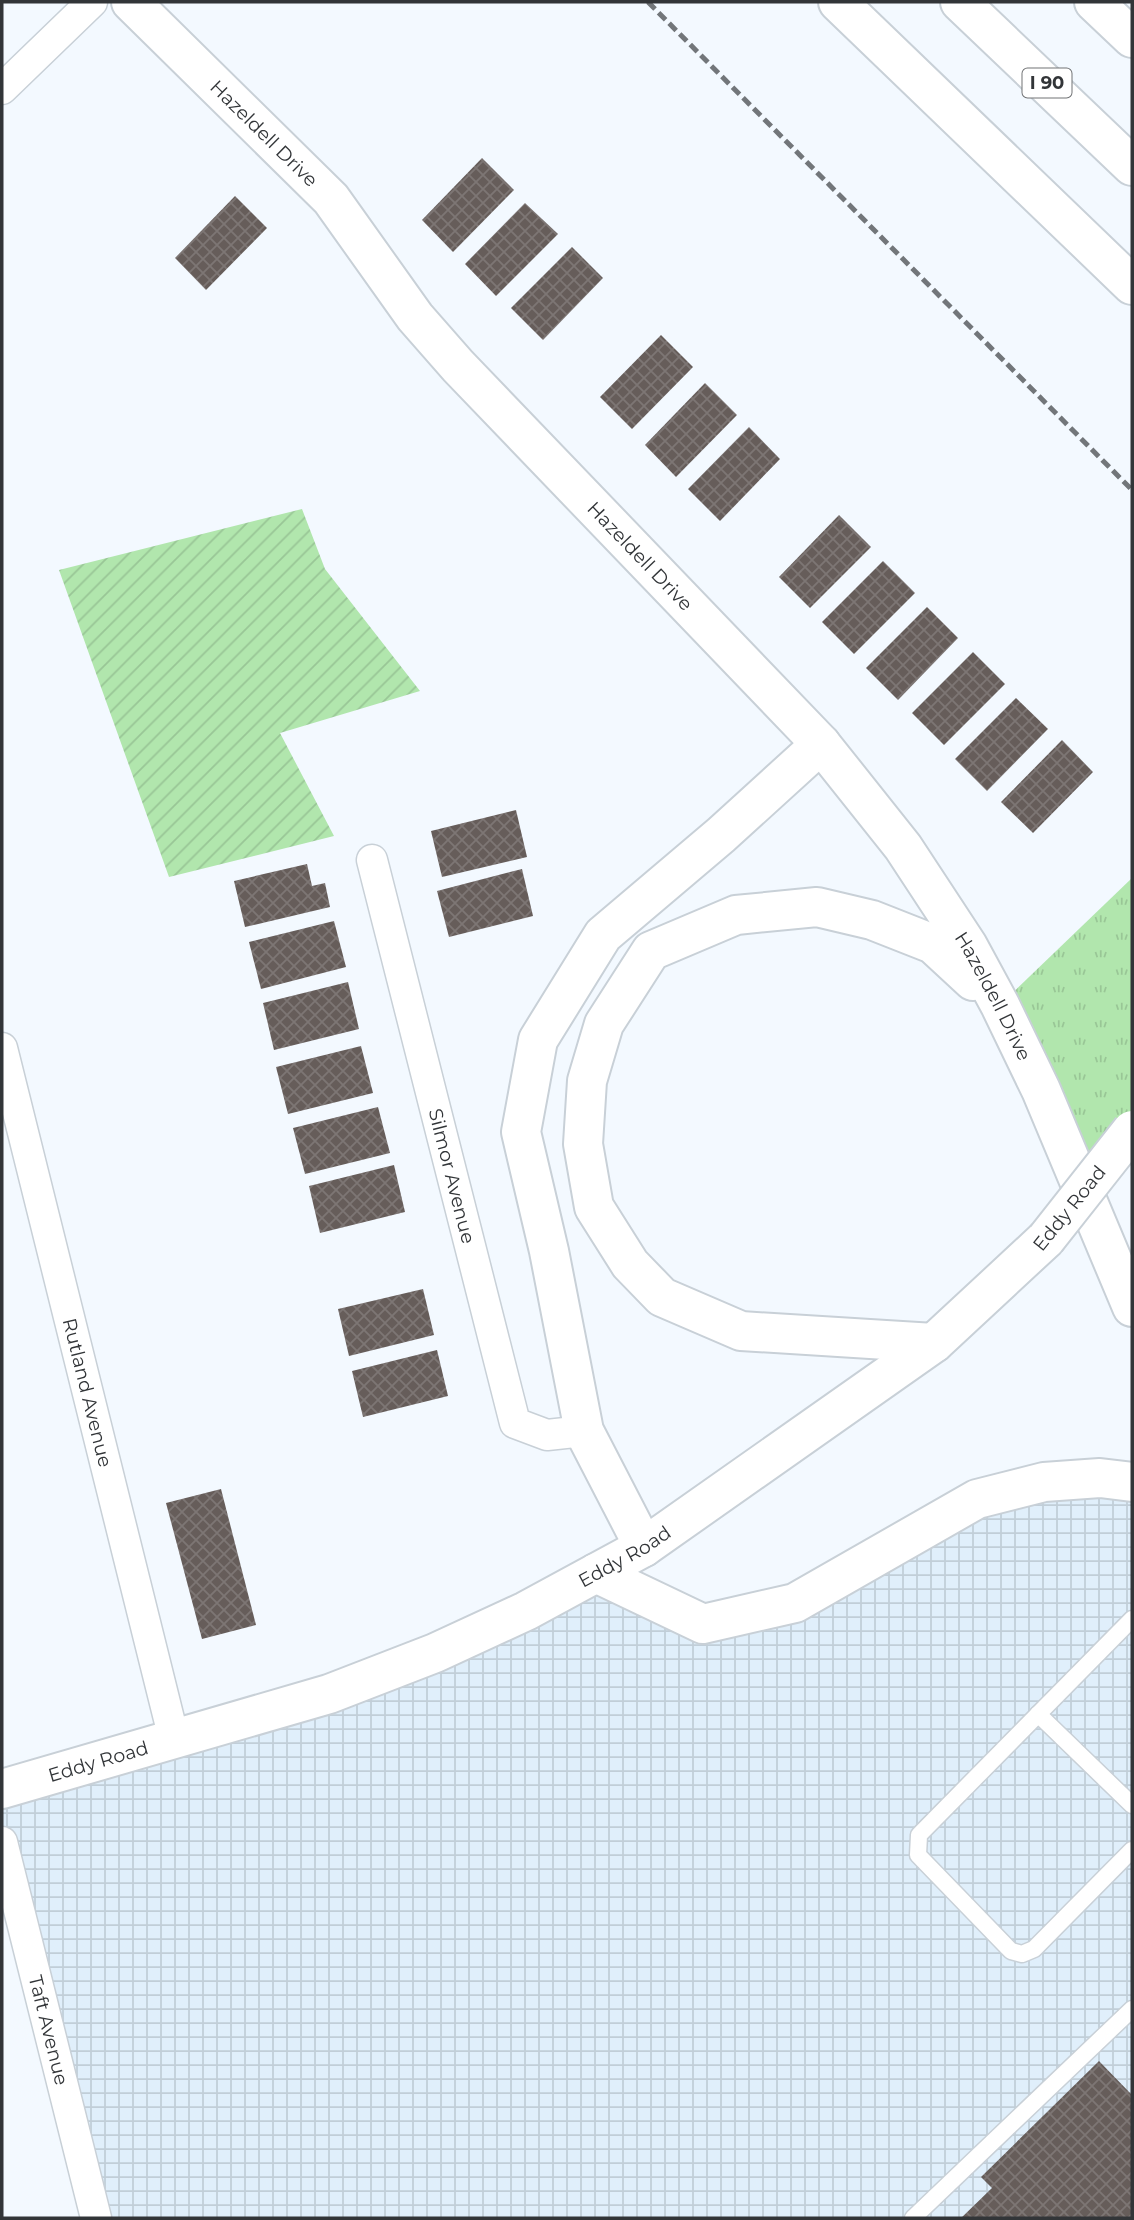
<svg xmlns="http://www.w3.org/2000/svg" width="1134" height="2220" viewBox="0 0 1134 2220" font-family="Montserrat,sans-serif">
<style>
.industrial{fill:url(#industrial-grid)}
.grass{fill:url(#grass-tufts)}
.garden{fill:url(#garden-furrows)}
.building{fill:url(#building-cross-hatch)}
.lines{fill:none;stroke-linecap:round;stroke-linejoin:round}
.service-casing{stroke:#c8d0d7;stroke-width:19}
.minor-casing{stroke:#c8d0d7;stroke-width:33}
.tertiary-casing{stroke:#c8d0d7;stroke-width:42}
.motorway-casing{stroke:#c8d0d7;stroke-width:42}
.service{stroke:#fff;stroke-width:16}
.minor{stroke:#fff;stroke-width:30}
.tertiary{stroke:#fff;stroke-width:38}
.motorway{stroke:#fff;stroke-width:38}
.rail{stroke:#72767a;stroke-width:5;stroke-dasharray:10 5;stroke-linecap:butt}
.tertiary-bridge-casing{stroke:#c8d0d7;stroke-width:42;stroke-linecap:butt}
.tertiary-bridge{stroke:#fff;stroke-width:38}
.labels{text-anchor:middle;stroke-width:7;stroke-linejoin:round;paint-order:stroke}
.shield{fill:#fff;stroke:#707274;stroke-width:2}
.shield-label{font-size:18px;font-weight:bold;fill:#323538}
.street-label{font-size:19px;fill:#323538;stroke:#fff}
</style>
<defs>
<pattern id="industrial-grid" width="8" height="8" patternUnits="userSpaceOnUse" patternTransform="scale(1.75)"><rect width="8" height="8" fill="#e0effb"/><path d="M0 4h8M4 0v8" fill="none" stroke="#c1ced8"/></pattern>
<pattern id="grass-tufts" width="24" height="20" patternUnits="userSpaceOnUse" patternTransform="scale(1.75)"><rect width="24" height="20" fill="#b1e6ad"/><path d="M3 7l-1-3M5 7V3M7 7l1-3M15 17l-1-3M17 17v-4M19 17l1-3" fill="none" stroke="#99c696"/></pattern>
<pattern id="garden-furrows" width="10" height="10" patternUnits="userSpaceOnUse" patternTransform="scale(1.75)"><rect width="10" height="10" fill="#b1e6ad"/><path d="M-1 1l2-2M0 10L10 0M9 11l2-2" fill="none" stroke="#99c696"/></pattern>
<pattern id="building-cross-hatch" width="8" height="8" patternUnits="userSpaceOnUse" patternTransform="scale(1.75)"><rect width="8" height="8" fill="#665d5a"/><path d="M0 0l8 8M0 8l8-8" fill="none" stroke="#7d7674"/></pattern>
</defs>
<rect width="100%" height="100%" fill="#f3f9ff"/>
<!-- industrial -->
<polygon class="industrial" points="1132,1482 1132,2218 96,2218 2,1842 2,1789 174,1739 596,1573 703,1624 977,1499"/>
<!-- grass -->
<polygon class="grass" points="1132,878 1132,1130 1083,1192 1000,1005"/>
<!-- garden -->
<polygon class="garden" points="302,509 325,569 420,691 280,733 334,836 169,877 59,570"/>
<!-- building -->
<g class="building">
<polygon points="482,158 514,190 453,252 422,220"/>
<polygon points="235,196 267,228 206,290 175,258"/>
<polygon points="525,203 558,234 496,296 465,264"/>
<polygon points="572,247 603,278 543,340 511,308"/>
<polygon points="661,335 693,367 632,429 600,397"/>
<polygon points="705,383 737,415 676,477 645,445"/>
<polygon points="749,427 780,459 720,521 688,489"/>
<polygon points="839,515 871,547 810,608 779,577"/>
<polygon points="883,561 915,593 854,654 822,622"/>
<polygon points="927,607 958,638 898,700 866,668"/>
<polygon points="973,652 1005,684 944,745 912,713"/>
<polygon points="1016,698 1048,729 987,791 955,759"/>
<polygon points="1062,740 1093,772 1033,833 1001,802"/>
<polygon points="516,810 527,857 442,877 431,831"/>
<polygon points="307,864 312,886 325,883 330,907 245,927 234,881"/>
<polygon points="522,869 533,916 449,937 437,891"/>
<polygon points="334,921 346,967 261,989 249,942"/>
<polygon points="348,982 359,1029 274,1050 263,1003"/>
<polygon points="361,1046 373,1093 288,1114 276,1067"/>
<polygon points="378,1107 390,1153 305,1174 293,1128"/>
<polygon points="394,1165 405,1212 320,1233 309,1186"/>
<polygon points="423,1289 434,1335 349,1356 338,1309"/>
<polygon points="437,1350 448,1396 363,1417 352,1371"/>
<polygon points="221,1489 256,1625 202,1639 166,1503"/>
<polygon points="1099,2061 1132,2095 1132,2218 961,2218 992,2188 981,2177"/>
</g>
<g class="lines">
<!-- service casing -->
<g class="service-casing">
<g id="service">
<polyline points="1132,1619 919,1835 918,1855 1011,1951 1022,1954 1034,1949 1132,1850"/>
<polyline points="1038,1714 1132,1805"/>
<polyline points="913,2218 1132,2009"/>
</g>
</g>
<!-- minor casing -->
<g class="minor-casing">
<g id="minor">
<polyline points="2,89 92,2"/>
<path id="s1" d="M372,860L515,1423L547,1435L584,1431"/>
<path id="s2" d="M2,1048L174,1739"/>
<path id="s3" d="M2,1842L96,2218"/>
</g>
</g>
<!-- tertiary casing -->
<g class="tertiary-casing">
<g id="tertiary">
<path id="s4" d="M131,2L331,199L415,317L458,366L821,744L903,847L968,946L1000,1005L1041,1090L1132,1307"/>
<polyline points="934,1343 741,1331 662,1297 630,1264 594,1207 583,1144 587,1081 604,1024 651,951 736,915 817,907 872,920 933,944 973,981"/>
<polyline points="644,1547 584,1431 549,1251 521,1132 538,1040 603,935 721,835 821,744"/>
<polyline points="596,1573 703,1624 795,1603 977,1499 1044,1482 1100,1478 1132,1482"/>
<path id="s5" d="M2,1789L329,1694L435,1653L526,1611L644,1547L934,1343L1046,1239"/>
</g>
</g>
<!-- motorway casing -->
<g class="motorway-casing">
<g id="motorway">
<polyline points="838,2 1132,285"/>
<polyline points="960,2 1132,166"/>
<polyline points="1094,2 1132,38"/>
</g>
</g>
<!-- service -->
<use href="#service" class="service"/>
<!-- minor -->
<use href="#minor" class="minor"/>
<!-- tertiary -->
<use href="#tertiary" class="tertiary"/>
<!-- motorway -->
<use href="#motorway" class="motorway"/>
<!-- rail -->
<polyline class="rail" points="648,2 1132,490"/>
<!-- tertiary-bridge casing -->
<g class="tertiary-bridge-casing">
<polyline id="tertiary-bridge" points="1046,1239 1132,1130"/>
</g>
<!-- tertiary-bridge -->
<use href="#tertiary-bridge" class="tertiary-bridge"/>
</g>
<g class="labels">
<!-- shield labels -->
<rect class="shield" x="1022.5" y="68.5" width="49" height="29" rx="5"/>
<g class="shield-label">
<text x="1047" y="89">I 90</text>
</g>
<!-- street labels -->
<g class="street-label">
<text dy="7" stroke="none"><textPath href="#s4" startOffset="187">Hazeldell Drive</textPath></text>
<text dy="7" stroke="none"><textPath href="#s4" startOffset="754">Hazeldell Drive</textPath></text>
<text dy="7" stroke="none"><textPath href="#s4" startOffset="1321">Hazeldell Drive</textPath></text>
<text dy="7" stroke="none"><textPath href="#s1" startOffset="326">Silmor Avenue</textPath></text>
<text transform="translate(1069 1208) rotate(-51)" y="7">Eddy Road</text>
<text dy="7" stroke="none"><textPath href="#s2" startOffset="355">Rutland Avenue</textPath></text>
<text dy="7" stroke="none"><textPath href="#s5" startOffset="667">Eddy Road</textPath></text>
<text dy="7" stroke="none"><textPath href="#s5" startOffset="100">Eddy Road</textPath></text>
<text dy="7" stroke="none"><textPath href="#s3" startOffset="194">Taft Avenue</textPath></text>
</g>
</g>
<!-- border -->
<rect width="1134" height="2220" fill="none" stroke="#323538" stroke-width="7"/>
</svg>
